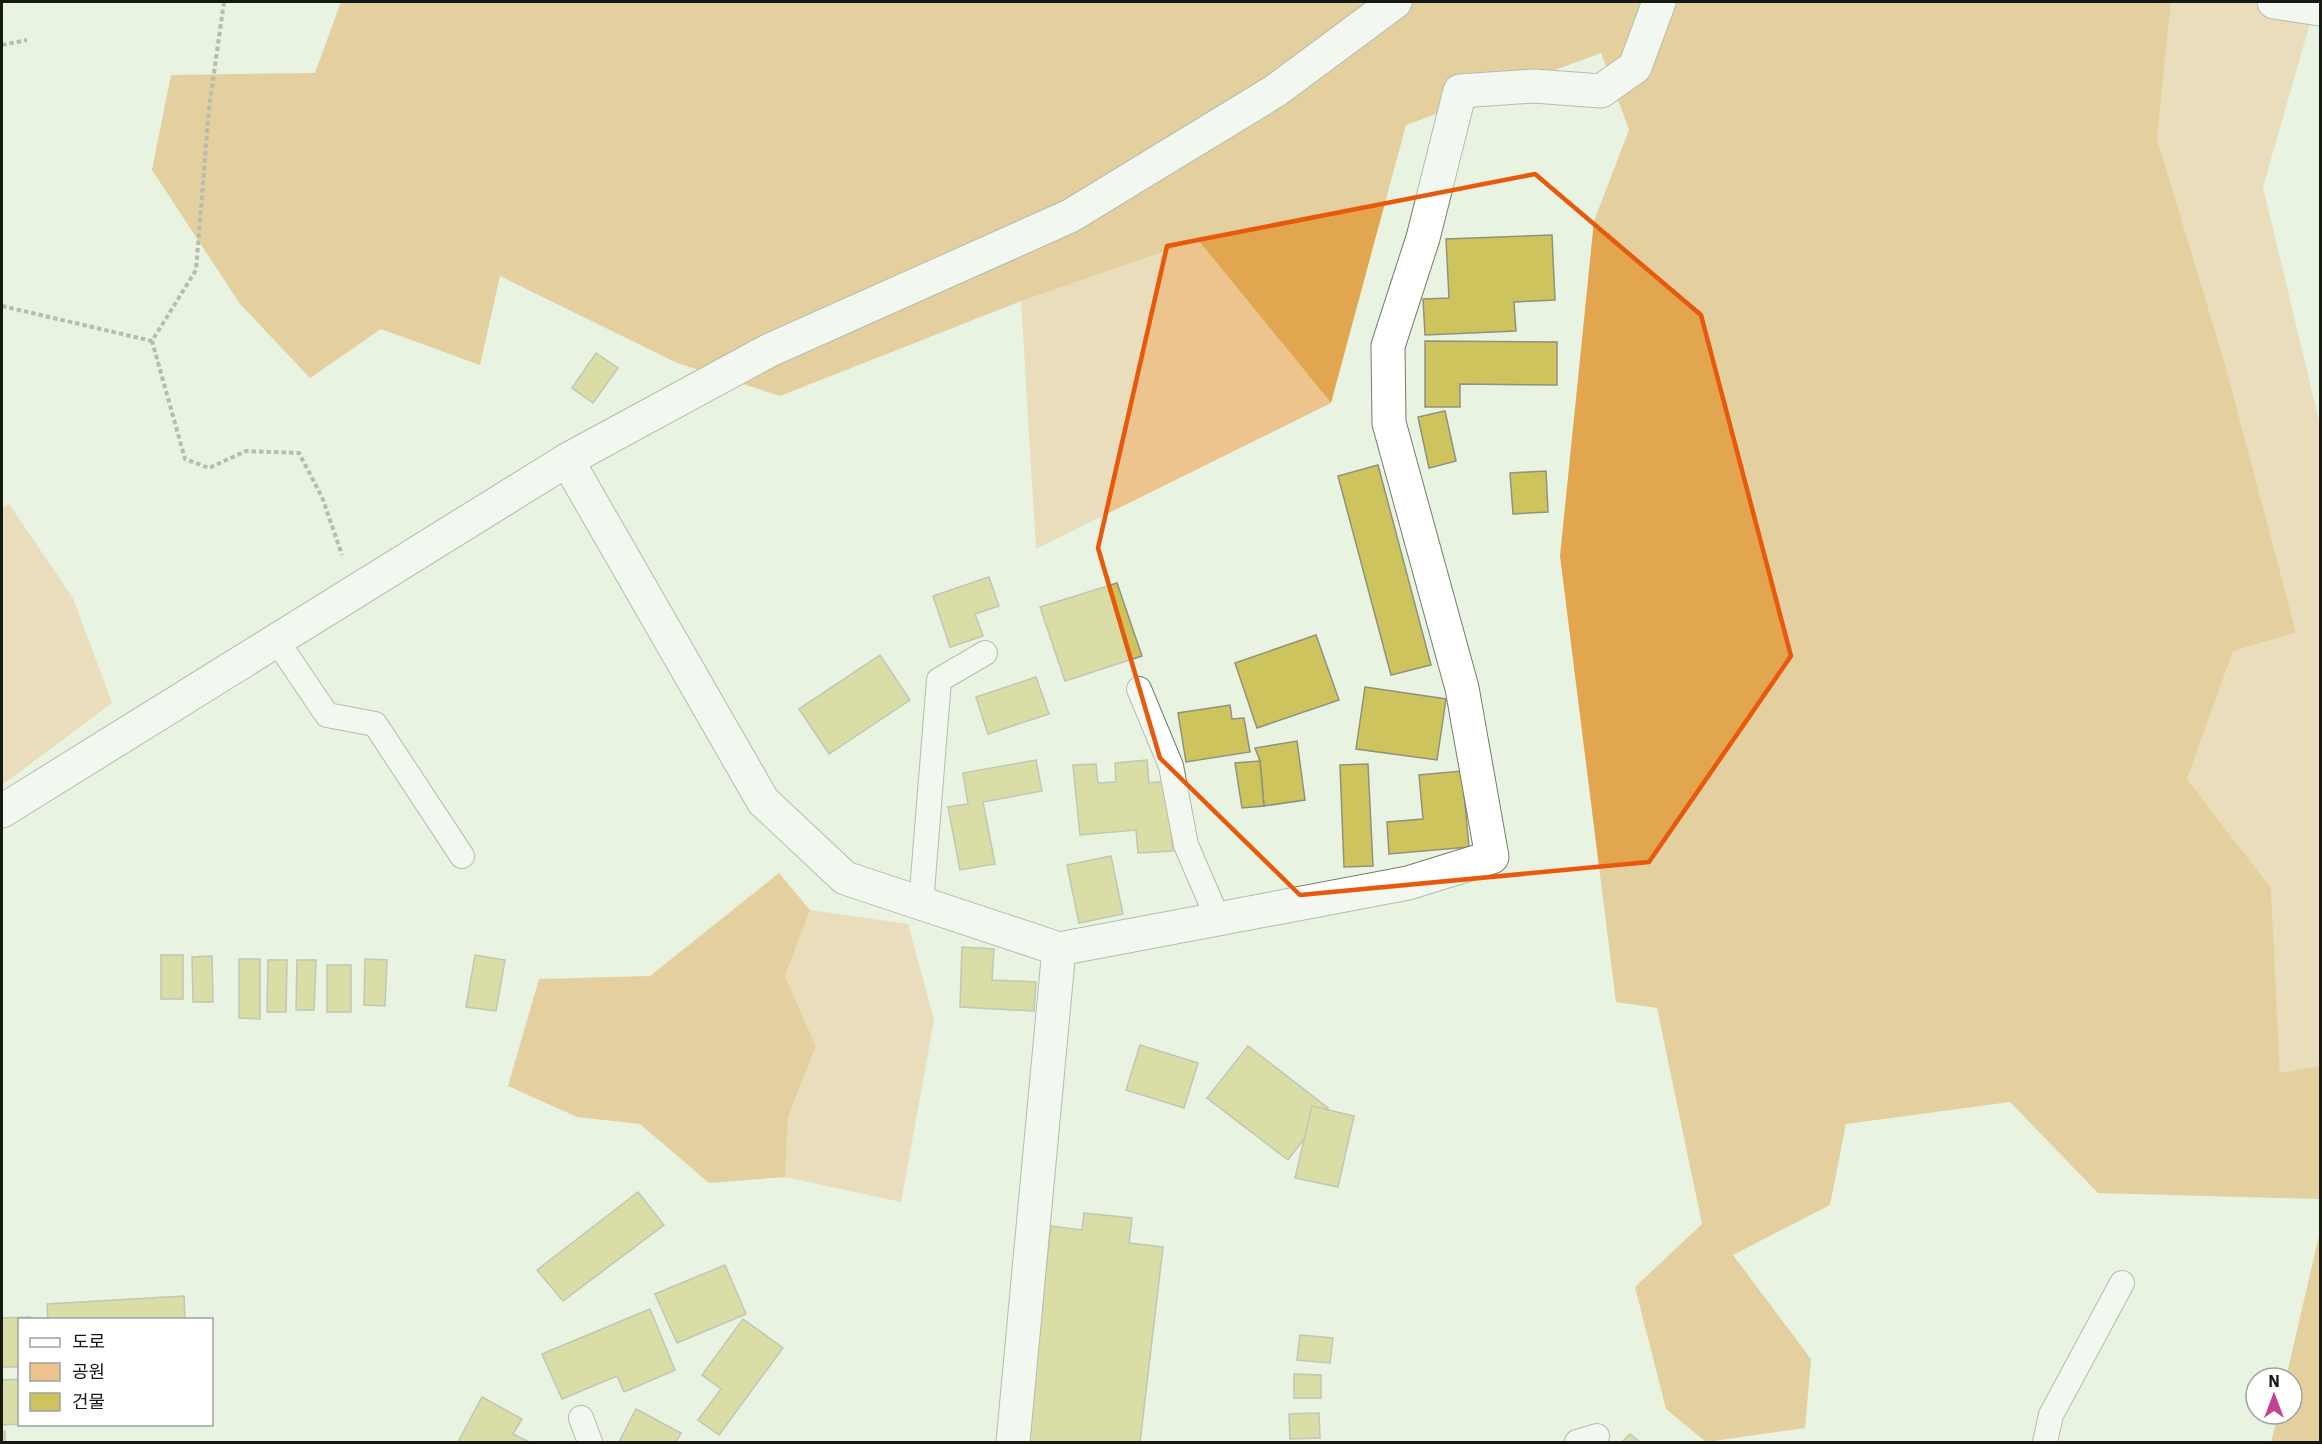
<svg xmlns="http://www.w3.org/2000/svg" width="2322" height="1444" viewBox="0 0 2322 1444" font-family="'IBM Plex Sans','Noto Sans KR',sans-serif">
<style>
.green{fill:#edc48d}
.forest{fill:#e1a64f}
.building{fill:#cdc45d;stroke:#92917e;stroke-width:1.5}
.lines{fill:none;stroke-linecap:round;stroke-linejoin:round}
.lane-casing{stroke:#727d6c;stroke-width:26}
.street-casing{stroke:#727d6c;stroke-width:35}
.path{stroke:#767e72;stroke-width:4;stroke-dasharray:4.5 3;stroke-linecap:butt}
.lane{stroke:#fff;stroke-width:24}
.street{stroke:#fff;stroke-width:33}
.marked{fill:none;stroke:#e8590c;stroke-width:4.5;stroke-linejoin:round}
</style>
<rect width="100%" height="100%" fill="#e8f3e1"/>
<!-- green -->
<g class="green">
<polygon points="2171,2 2316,2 2263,187 2320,425 2320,1066 2280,1074 2271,888 2187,779 2233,650 2296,631 2157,139"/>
<polygon points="1198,240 1331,403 1036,549 1021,301"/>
<polygon points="9,504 73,598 112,703 2,785 2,508"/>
<polygon points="810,910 908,924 934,1020 901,1202 785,1177 788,1117 816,1046 785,976"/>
</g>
<!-- forest -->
<g class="forest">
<polygon points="341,2 2171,2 2157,139 2224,361 2296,632 2233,651 2187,779 2271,888 2280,1073 2320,1066 2320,1199 2098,1193 2010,1102 1846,1124 1830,1205 1733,1255 1811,1359 1805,1428 1706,1442 1666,1409 1635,1287 1702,1224 1657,1008 1616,1002 1560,556 1594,221 1629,130 1601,53 1406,125 1331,403 1198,240 1021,301 780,396 677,363 500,276 480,365 381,329 310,378 240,304 152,170 171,75 315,73"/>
<polygon points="779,873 810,910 785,976 816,1046 788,1117 785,1177 709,1183 640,1124 577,1117 508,1086 539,979 650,976"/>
<polygon points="2320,1231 2320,1442 2271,1442 2278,1414 2292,1414 2292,1378 2286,1378"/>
</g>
<!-- building -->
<g class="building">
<polygon points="1552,235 1555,300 1514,302 1516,331 1425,335 1423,299 1449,298 1446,239"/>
<polygon points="1425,341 1557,342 1557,385 1460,384 1460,407 1425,407"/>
<polygon points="596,353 618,368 593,403 572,388"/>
<polygon points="1445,411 1456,461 1429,468 1418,417"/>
<polygon points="1378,465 1431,665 1391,675 1338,476"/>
<polygon points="1546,471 1548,512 1513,514 1510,473"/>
<polygon points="989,577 999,606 975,614 983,636 950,647 933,596"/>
<polygon points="1117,583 1142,656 1065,681 1040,607"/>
<polygon points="1316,635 1339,700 1257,728 1235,663"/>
<polygon points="880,655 910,700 829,754 799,709"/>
<polygon points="1036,677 1049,714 988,734 976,697"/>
<polygon points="1365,687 1446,699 1437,760 1356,749"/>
<polygon points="1230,705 1232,719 1244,718 1250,752 1186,762 1178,713"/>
<polygon points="1297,741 1305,800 1264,806 1260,761 1255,748"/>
<polygon points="1036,760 1042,791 983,802 995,864 960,870 948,807 968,804 963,773"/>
<polygon points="1147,760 1149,783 1166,781 1173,851 1138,853 1136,830 1080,835 1073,765 1096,764 1098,783 1116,782 1115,763"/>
<polygon points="1260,761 1264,806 1242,808 1235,763"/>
<polygon points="1368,764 1373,866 1344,867 1340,765"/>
<polygon points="1462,771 1469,847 1389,854 1387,822 1423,819 1419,775"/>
<polygon points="1111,856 1123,914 1079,923 1067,865"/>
<polygon points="962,947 994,949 992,980 1036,982 1034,1011 960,1007"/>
<rect x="161" y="955" width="22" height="44"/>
<polygon points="475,955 505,960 496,1011 466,1007"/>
<polygon points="212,956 213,1002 193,1002 192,957"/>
<polygon points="239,959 260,959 260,1019 239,1018"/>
<polygon points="365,959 387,960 385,1006 364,1005"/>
<polygon points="268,960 287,960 286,1012 267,1012"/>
<polygon points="297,960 316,960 314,1010 296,1010"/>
<rect x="327" y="965" width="24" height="47"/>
<polygon points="1140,1045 1198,1063 1184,1108 1126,1090"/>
<polygon points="1248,1046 1328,1108 1288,1160 1207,1098"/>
<polygon points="1312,1106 1354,1116 1338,1187 1295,1178"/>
<polygon points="638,1192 664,1225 563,1301 537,1270"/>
<polygon points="1084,1213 1132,1218 1129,1243 1163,1247 1140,1442 1025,1442 1051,1226 1082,1230"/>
<polygon points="725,1265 746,1314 677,1343 655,1294"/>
<polygon points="184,1296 185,1320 48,1320 47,1304"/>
<polygon points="650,1309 675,1370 624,1392 617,1376 562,1399 542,1354"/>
<polygon points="30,1317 30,1320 20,1320 20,1367 2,1367 2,1318"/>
<polygon points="743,1319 783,1348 719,1435 698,1420 721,1389 702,1375"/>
<polygon points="1300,1335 1333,1338 1330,1363 1297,1360"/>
<polygon points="1294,1374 1321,1375 1321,1398 1294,1398"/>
<polygon points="20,1379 20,1424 2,1425 2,1380"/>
<polygon points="482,1397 522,1419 513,1434 529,1442 458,1442"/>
<polygon points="636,1409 681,1433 676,1442 619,1442"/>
<polygon points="1319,1413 1320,1438 1290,1439 1289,1414"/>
<rect x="2" y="1431" width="3" height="11"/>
<polygon points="1630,1434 1640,1442 1622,1442"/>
</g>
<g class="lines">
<!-- lane casing -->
<g class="lane-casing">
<g id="lane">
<polyline points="277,641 327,715 375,724 462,856"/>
<polyline points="1139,689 1171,766 1186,845 1218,919"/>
<polyline points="921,904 939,680 985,653"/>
<polyline points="581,1418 590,1442"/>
<polyline points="1577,1442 1597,1436"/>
<polyline points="2045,1442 2051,1415 2122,1283"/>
</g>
</g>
<!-- street casing -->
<g class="street-casing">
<g id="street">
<polyline points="2274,2 2320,9"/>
<polyline points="567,460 768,351 1070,216 1275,91 1395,2"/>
<polyline points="2,811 567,460 763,801 845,878 1059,949"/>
<polyline points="1013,1442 1059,949 1408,883 1492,857 1462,688 1389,423 1388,346 1423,238 1460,91 1534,86 1601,91 1635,67 1659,2"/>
</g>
</g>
<!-- path -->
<g class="path">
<polyline points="224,2 209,108 196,270 152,341 185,459 209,468 246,451 299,453 322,497 342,555"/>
<polyline points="2,45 27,40"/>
<polyline points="2,306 152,341"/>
</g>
<!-- lane -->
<use href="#lane" class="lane"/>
<!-- street -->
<use href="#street" class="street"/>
</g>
<!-- marked area -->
<path d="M0 0H2322V1444H0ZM1535,174L1701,315L1791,656L1649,862L1300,895L1160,758L1098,548L1167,246Z" fill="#e8f3e1" fill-opacity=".55" fill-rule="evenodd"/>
<path class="marked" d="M1535,174L1701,315L1791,656L1649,862L1300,895L1160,758L1098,548L1167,246Z"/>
<!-- border -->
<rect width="2322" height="1444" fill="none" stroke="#151912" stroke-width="6"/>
<!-- legend -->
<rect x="18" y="1318" width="195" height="108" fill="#ffffff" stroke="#a1a3a0" stroke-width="1.5"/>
<rect x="30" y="1338" width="30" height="9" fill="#ffffff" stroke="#a1a3a0" stroke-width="1.5"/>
<text x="72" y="1348" font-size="18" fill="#151912">도로</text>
<rect x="30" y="1363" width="30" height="18" fill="#edc48d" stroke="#a1a3a0" stroke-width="1.5"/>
<text x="72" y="1378" font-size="18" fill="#151912">공원</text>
<rect x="30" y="1393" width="30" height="18" fill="#cdc45d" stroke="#a1a3a0" stroke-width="1.5"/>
<text x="72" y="1408" font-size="18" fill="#151912">건물</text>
<!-- north arrow -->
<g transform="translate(2274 1396)"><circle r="28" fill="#ffffff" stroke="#a1a3a0" stroke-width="1.5"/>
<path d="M0-4.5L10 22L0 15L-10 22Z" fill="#c14391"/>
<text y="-9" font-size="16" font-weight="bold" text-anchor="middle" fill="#151912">N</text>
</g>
</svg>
